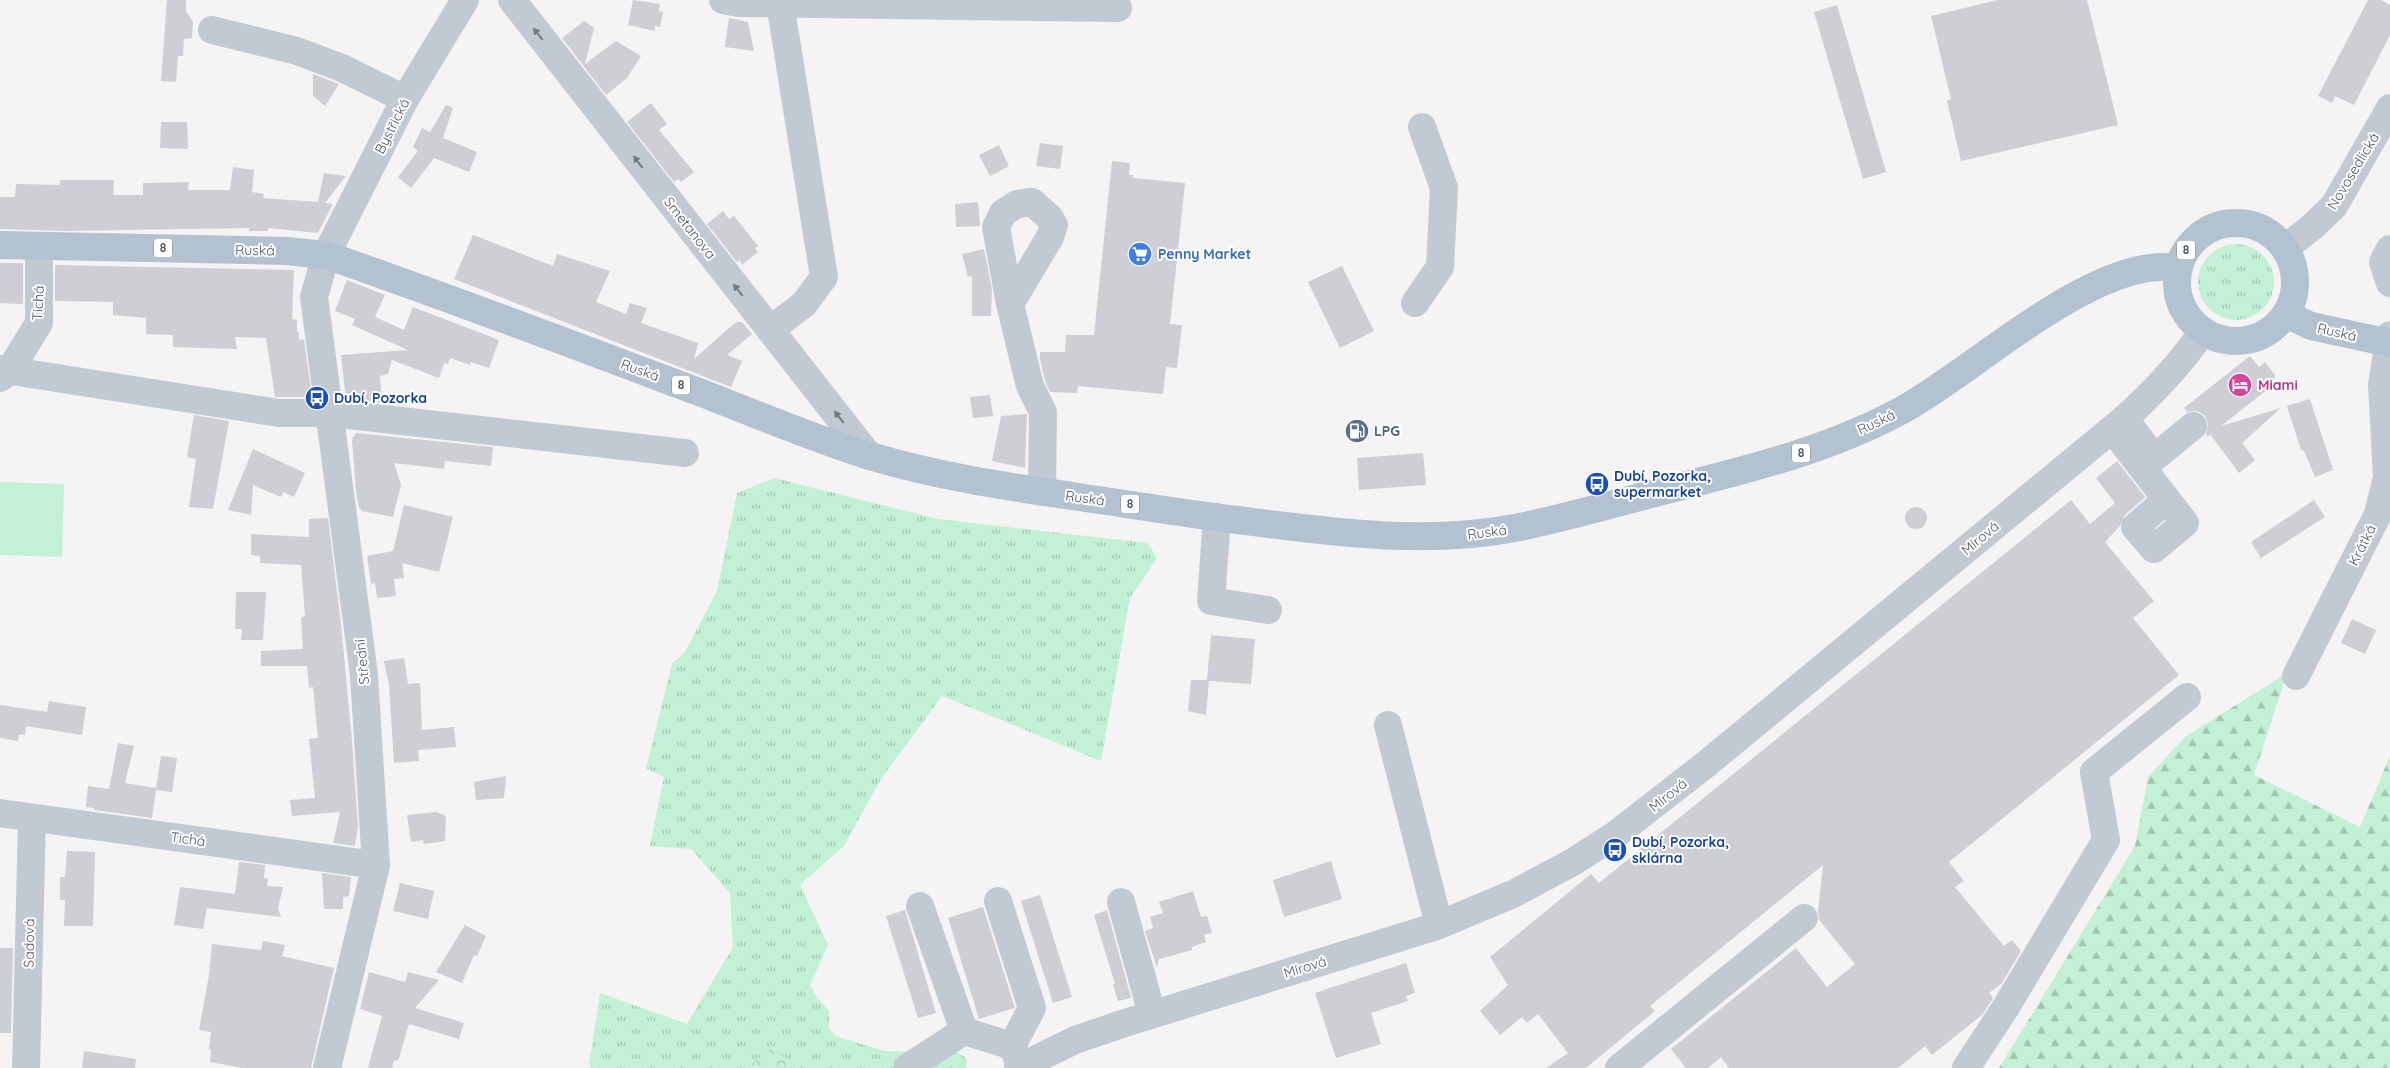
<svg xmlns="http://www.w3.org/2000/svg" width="2390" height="1068" viewBox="0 0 2390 1068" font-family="Quicksand,sans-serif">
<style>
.grass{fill:url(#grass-tufts)}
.forest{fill:url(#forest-firs)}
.park{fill:url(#park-crowns)}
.garden{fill:#c3f1d5}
.building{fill:#cdcfd5}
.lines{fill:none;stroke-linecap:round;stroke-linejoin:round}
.minor{stroke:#c1cad2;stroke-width:28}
.major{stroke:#b3c2d1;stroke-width:28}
.oneway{fill:#6e7983}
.labels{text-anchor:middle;stroke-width:4;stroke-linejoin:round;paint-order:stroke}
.shield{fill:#fff;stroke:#808990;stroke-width:1}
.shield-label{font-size:12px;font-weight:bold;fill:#4a5661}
.street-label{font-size:14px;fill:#4a5661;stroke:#fff}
.shop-label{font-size:14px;font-weight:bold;fill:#366cbe;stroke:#fff;text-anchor:start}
.hotel-label{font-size:14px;font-weight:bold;fill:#b23c85;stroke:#fff;text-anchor:start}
.transit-label{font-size:14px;font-weight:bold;fill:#164399;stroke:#fff;text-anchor:start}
.service-label{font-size:14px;font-weight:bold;fill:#4e5e75;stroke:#fff;text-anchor:start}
</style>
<defs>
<pattern id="grass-tufts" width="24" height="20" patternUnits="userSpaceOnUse" patternTransform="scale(1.25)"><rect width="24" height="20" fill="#c3f1d5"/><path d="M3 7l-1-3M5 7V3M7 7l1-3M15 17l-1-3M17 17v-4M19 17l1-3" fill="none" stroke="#a0c6b0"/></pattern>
<pattern id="forest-firs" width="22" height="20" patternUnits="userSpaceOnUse" patternTransform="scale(1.25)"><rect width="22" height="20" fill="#c3f1d5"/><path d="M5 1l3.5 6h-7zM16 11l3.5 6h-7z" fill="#a0c6b0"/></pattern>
<pattern id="park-crowns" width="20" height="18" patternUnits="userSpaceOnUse" patternTransform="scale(1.25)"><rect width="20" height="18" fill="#c3f1d5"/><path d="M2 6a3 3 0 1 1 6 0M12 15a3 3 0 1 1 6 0" fill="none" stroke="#a0c6b0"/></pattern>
</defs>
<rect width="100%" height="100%" fill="#f5f3f3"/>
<!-- grass -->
<g class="grass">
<circle cx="2236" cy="282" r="38"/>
<polygon points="774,478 938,519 1148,543 1157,558 1130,598 1101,761 942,696 881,779 844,846 800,885 828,945 810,985 818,999 829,1011 829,1028 835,1036 885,1051 958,1053 965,1057 967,1061 966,1068 592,1068 589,1064 600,993 687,1024 733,947 730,893 691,849 650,846 664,777 646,768 672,664 685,652 717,591 737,493"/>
</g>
<!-- forest -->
<polygon class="forest" points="2287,673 2254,775 2360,827 2390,756 2390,1068 1999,1068 2135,846 2148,777 2185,737"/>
<!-- park -->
<polygon class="park" points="775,1046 792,1068 746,1068"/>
<!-- garden -->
<polygon class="garden" points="0,482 64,484 62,557 0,555"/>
<!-- building -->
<g class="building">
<polygon points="167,0 186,0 186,11 193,22 192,38 184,39 183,56 178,56 176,82 161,81"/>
<polygon points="633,0 660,4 659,11 663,12 660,27 655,26 655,31 628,25"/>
<polygon points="1998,0 2087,0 2118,125 1961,161 1947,101 1951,99 1931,16"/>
<polygon points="2368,0 2381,0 2390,5 2390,35 2354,105 2335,96 2332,103 2318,96"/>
<polygon points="1837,5 1886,172 1863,179 1814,12"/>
<polygon points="729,18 748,22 754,51 725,47"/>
<polygon points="584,21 594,28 585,64 616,41 641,56 627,78 606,95 562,38"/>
<polygon points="313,74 339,84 325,106 313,96"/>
<polygon points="651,103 667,124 659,130 694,172 681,182 678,179 674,182 627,122"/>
<polygon points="446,105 453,108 443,138 477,152 469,172 434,158 411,188 398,177 418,151 413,147 422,128 430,132"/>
<polygon points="161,122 187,122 188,149 160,148"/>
<polygon points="1040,143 1063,146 1060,169 1036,166"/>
<polygon points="999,145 1009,166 990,176 979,155"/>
<polygon points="1112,161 1130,163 1129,175 1133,175 1133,178 1185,183 1170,324 1182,325 1177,368 1166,367 1163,394 1078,386 1077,393 1050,392 1045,381 1040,359 1040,352 1065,352 1066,335 1094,335"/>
<polygon points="233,167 254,170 252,192 264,194 263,198 318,202 324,173 346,176 325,203 333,204 318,233 268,228 268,231 249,231 249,228 64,231 0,229 0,197 15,197 16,184 60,185 60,180 114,180 113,195 143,195 143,183 189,182 188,190 230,190"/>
<polygon points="978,202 980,226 956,227 955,204"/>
<polygon points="723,211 729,219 734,216 758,246 755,248 758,252 742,265 740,260 737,262 707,224"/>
<polygon points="473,235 553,266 557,254 610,271 596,302 626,314 630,303 647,308 641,323 698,343 694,359 736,322 742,322 752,334 727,355 742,361 731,387 454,279"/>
<polygon points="984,249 992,290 991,316 972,316 972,276 968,277 962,254"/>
<polygon points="0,263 23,263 23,304 0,303"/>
<polygon points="55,265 294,270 292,319 297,320 297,332 299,332 299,340 304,339 312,397 275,397 266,338 235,337 237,349 173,347 173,335 146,334 146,318 113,315 113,302 55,301"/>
<polygon points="1342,266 1374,331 1340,348 1308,282"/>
<polygon points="347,280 385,295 375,317 404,330 413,307 499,340 489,368 471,362 470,365 450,358 448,364 444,363 439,378 392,360 388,374 380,376 382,403 346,399 341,355 408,350 352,325 355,319 335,311"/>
<polygon points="2250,356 2259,367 2265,362 2275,375 2273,385 2221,426 2281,408 2242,443 2255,460 2239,473 2210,434 2208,437 2206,434 2208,424 2205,416 2198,411 2187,412 2184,408"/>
<polygon points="990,395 993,416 973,418 970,397"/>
<polygon points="2310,399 2333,470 2315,477 2304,451 2301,450 2287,406"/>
<polygon points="1027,414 1025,468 992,461 1001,416"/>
<polygon points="194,415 229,421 213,509 189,507 196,459 187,457"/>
<polygon points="356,433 493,447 491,466 445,461 444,469 394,463 401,485 393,517 362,511 359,507 356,492 352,439"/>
<polygon points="253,449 305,473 294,497 283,492 281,497 253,485 251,515 228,510"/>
<polygon points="1423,453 1426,485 1359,490 1357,458"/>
<polygon points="2117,461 2145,497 2125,515 2120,526 2105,542 2154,601 2133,618 2179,675 1949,862 1964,881 1955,887 2004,946 2012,940 2021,951 2002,983 1989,993 1993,998 1983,1014 1932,1055 1925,1046 1898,1068 1729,1068 1721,1057 1708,1068 1686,1068 1671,1049 1796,948 1827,987 1855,964 1819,920 1818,912 1823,865 1650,1006 1655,1011 1586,1068 1546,1068 1568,1053 1538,1014 1527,1023 1522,1017 1500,1035 1480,1011 1508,985 1490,957 1591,874 1599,883 2071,500 2090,524 2115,503 2096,478"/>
<polygon points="2314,500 2325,517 2261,558 2251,542"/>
<polygon points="404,505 453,517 439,572 402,563 404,578 394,579 396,596 377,598 375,583 371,584 367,556 393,551"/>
<circle cx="1916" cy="518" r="11"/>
<polygon points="328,518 341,624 352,741 358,826 355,846 333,843 340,812 292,816 290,800 315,798 309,739 318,738 313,687 309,688 307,666 261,666 261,651 303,649 301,617 305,616 301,565 260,563 260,556 251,555 251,534 309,537 309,519"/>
<polygon points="236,592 266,592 263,640 241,640 242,629 235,629"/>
<polygon points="2352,619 2376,630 2365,654 2341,643"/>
<polygon points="1211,635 1255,639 1251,684 1209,681 1206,715 1188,711 1191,680 1207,680"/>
<polygon points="404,658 408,684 420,683 422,730 454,727 456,747 418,750 419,761 394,763 389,685 384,661"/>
<polygon points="49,701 86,707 82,735 26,726 25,735 19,734 18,741 0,738 0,705 47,712"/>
<polygon points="118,743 134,746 125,783 156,788 161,756 177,758 172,792 156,790 152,818 94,810 94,808 86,807 88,786 109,789"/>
<polygon points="506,776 504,798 476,800 474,782"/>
<polygon points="436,812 446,816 445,841 424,844 423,840 411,842 407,815"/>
<polygon points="67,851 95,852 93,926 64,926 65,900 60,900 60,877 65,877"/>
<polygon points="1331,861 1342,899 1284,917 1273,880"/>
<polygon points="239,862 265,865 264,878 268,879 267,886 283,887 278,908 281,917 207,908 203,929 174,925 180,887 235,894"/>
<polygon points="322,873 351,877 349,896 343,897 343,909 324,909"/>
<polygon points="400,883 434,891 428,919 393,911"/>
<polygon points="1193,891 1201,917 1207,916 1212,933 1204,935 1206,942 1192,947 1192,950 1159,959 1157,968 1145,931 1153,928 1150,917 1163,913 1159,902"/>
<polygon points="1040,895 1072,997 1053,1003 1021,901"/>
<polygon points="983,907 1015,1008 979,1019 948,918"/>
<polygon points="905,910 936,1013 918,1018 886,916"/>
<polygon points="1107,910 1131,998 1118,1001 1113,984 1115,984 1094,915"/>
<polygon points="465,925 486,936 477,956 474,955 462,983 436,972"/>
<polygon points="263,941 285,945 282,956 334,968 311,1068 243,1068 210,1062 211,1050 209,1049 211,1032 199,1030 209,975 212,944 261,950"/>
<polygon points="0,948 13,948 11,1033 0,1033"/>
<polygon points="1406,963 1415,993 1406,996 1408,1001 1371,1013 1381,1044 1336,1058 1315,993"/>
<polygon points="369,972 405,982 408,972 439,980 415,1008 464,1023 459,1039 409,1024 398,1061 394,1060 392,1068 368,1068 382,1016 360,1009"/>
<polygon points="84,1051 136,1059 135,1068 82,1068"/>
</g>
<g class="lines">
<!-- minor -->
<g class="minor">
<polyline points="512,0 869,456"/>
<polyline points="723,0 739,3 1118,8"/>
<polyline points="212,30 297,51 342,68 405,99"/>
<polyline points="2285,248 2312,227 2334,206 2390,108"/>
<polyline points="2390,249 2383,262 2390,283"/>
<polyline points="1415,303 1440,267 1444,188 1422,127"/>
<polyline points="1010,304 1050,237 1054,225 1049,217 1032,202 1017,204 1003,213 996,227 1010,304 1030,386 1043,412 1042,492"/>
<polyline points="770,330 804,304 824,277 780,3"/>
<polyline points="0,369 279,413 331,413 685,453"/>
<polyline points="0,378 10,370 39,323 39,246"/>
<polyline points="2112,429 2185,523 2154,549 2135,527 2166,500"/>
<polyline points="2133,430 2154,458 2193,426"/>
<polyline points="1217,517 1211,601 1268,610"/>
<polyline points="2296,676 2378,514 2387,477 2382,385 2390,335"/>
<polyline points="1388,725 1439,925"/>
<polyline points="0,813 376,865"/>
<polyline points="998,901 1032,1008 1012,1046"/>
<polyline points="1121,902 1152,1014"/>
<polyline points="920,906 964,1031 1012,1046 1021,1066"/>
<polyline points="26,1068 32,818"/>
<polyline points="327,1068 376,865 364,675 314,297 326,255 405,99 465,0"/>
<polyline points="907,1068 964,1031"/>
<path d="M1018,1068L1075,1040L1125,1023L1434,927L1513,894L1573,862L1615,835L1705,765L2123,420C2153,393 2180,365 2203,331"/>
<polyline points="1619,1068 1804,918"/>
<polyline points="1966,1068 2006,1007 2106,840 2094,772 2187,697"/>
</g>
<!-- major -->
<g class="major">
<circle cx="2236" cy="282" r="59"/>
<path d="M0,245L286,251L326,255C453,299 579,347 704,394C759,415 814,439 870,456C936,476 1004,486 1072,496C1127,504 1182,513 1237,520C1331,532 1426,546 1520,527C1568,517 1616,503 1663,491C1745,470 1830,450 1904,409C1975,370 2097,254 2178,268"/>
<polyline points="2286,314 2311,326 2390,343"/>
</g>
</g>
<!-- one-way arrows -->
<defs><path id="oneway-solid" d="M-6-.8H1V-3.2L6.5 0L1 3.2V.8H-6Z" transform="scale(1.25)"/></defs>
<g class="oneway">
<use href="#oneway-solid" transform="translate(538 34) rotate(-128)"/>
<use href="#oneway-solid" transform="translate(638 162) rotate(-128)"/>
<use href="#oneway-solid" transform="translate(738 290) rotate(-128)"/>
<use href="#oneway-solid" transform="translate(839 417) rotate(-128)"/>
</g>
<!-- icons -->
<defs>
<g id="supermarket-disc" transform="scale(1.25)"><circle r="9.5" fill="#3f7fe0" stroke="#fff"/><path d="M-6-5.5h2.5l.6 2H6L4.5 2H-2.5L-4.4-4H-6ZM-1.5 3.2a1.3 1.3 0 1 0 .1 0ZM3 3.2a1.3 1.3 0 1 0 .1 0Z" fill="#fff"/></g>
<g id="hotel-disc" transform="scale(1.25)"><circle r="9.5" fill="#d1479c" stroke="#fff"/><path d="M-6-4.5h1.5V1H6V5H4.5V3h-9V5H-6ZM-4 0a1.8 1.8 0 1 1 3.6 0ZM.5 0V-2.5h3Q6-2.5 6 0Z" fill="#fff"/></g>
<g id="bus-disc" transform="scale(1.25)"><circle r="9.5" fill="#1a4fb4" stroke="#fff"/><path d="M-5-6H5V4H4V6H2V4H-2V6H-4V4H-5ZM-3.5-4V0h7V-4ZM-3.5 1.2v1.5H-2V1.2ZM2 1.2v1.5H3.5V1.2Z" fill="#fff"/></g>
<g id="fuel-disc" transform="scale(1.25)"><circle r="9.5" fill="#5c6f8a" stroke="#fff"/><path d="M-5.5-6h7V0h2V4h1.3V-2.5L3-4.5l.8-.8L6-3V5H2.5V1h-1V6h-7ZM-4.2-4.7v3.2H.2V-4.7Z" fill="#fff"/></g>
</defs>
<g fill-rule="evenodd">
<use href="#supermarket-disc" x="1140" y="254"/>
<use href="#hotel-disc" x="2240" y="385"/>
<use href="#bus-disc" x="317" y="398"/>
<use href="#fuel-disc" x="1357" y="431"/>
<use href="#bus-disc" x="1597" y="484"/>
<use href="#bus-disc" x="1615" y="850"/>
</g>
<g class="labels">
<!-- shield labels -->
<g class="shield">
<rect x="154" y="238.5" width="18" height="19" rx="4"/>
<rect x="2177" y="240.5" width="18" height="19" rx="4"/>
<rect x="672" y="375.5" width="18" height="19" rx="4"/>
<rect x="1792" y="443.5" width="18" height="19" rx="4"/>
<rect x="1121" y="494.5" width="18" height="19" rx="4"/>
</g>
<g class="shield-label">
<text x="163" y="252">8</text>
<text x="2186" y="254">8</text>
<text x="681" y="389">8</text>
<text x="1801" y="457">8</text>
<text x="1130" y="508">8</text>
</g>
<!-- street labels -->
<g class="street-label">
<text transform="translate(392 126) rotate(-63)" y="5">Bystřická</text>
<text transform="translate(2353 171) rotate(-59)" y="5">Novosedlická</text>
<text transform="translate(690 228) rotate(52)" y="5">Smetanova</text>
<text transform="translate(255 250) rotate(1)" y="5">Ruská</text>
<text transform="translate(38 303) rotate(-87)" y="5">Tichá</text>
<text transform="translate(2337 332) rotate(13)" y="5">Ruská</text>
<text transform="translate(640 370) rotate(20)" y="5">Ruská</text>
<text transform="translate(1876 422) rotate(-25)" y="5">Ruská</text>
<text transform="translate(1085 498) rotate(8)" y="5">Ruská</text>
<text transform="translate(1487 532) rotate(-7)" y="5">Ruská</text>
<text transform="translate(1980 538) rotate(-40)" y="5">Mírová</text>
<text transform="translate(2362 545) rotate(-63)" y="5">Krátká</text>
<text transform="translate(362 662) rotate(-96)" y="5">Střední</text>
<text transform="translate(1668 795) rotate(-39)" y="5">Mírová</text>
<text transform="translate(188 839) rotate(8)" y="5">Tichá</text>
<text transform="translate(29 943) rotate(-89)" y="5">Sadová</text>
<text transform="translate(1305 967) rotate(-17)" y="5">Mírová</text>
</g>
<!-- shop labels -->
<g class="shop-label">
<text x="1158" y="259">Penny Market</text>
</g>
<!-- hotel labels -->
<g class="hotel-label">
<text x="2258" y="390">Miami</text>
</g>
<!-- transit labels -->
<g class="transit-label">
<text x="334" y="403">Dubí, Pozorka</text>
<text x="1614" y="481">Dubí, Pozorka,<tspan x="1614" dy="16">supermarket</tspan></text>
<text x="1632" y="847">Dubí, Pozorka,<tspan x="1632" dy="16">sklárna</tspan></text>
</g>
<!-- service labels -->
<g class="service-label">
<text x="1374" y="436">LPG</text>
</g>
</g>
</svg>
